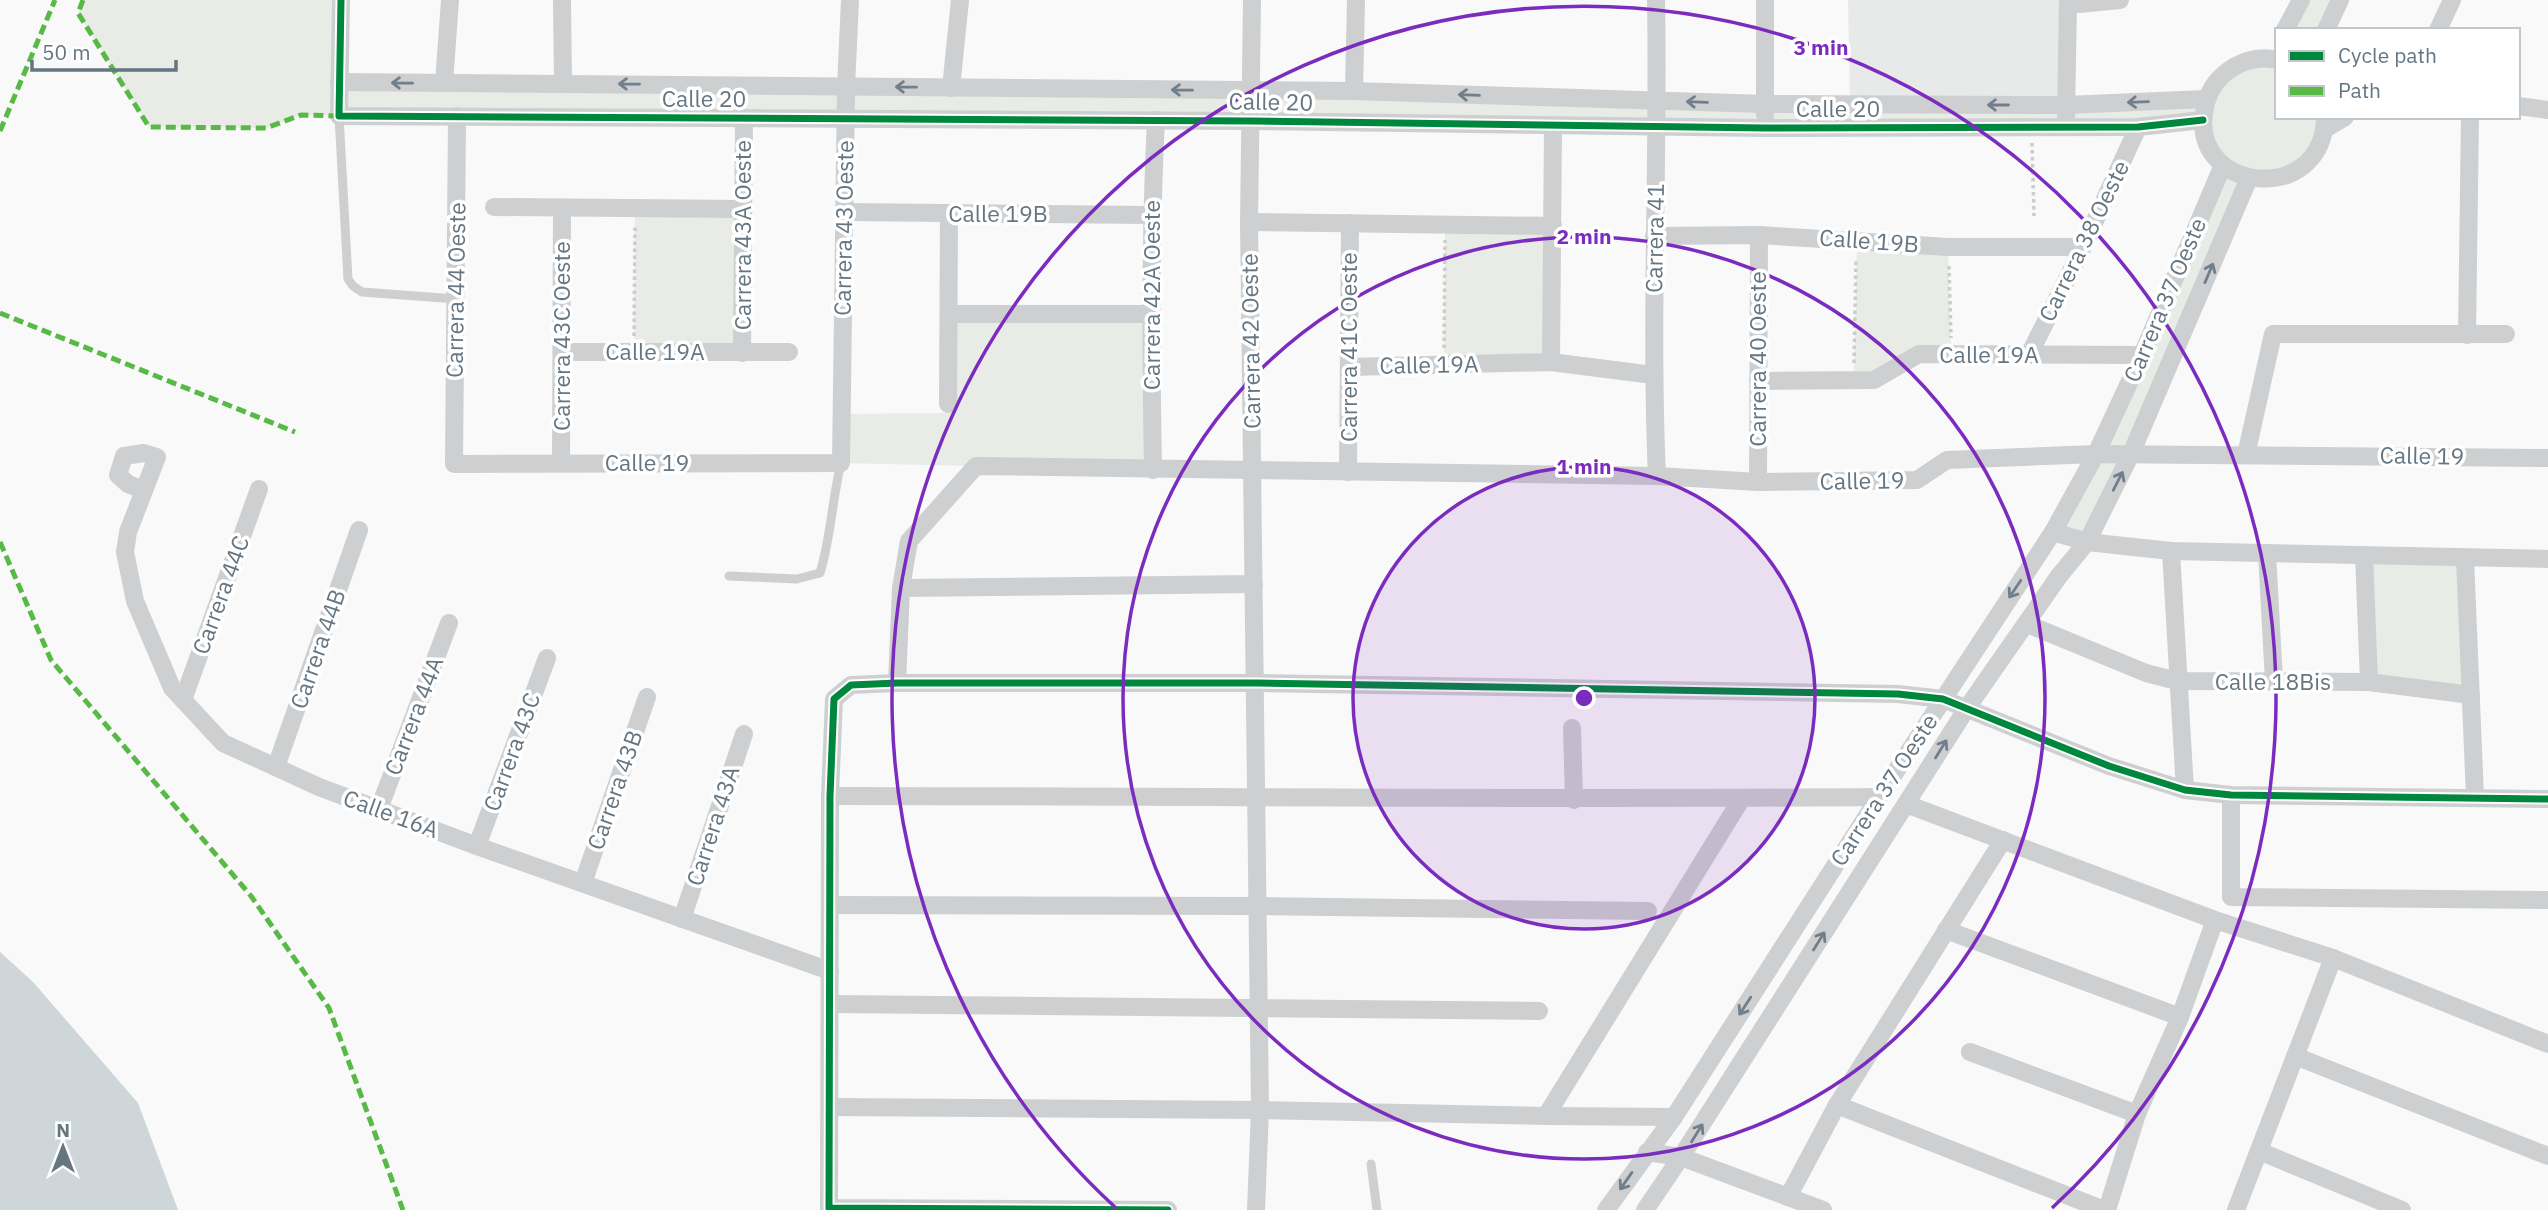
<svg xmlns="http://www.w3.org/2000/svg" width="2548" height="1210" viewBox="0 0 2548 1210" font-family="'IBM Plex Sans',sans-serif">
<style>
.built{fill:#e8e9e9}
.green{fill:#e8ebe6}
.water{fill:#ced6d9}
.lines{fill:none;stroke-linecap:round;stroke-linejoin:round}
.path{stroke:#cbcccd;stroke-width:3.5;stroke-dasharray:3.5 3.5;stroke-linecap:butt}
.service{stroke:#cecfd0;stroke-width:9}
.minor{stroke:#cecfd0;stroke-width:18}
.quiet{stroke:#58b947;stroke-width:5;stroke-dasharray:10 5;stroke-linecap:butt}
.cycleway-casing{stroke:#fff;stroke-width:11}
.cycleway{stroke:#00873e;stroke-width:7}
.oneway{stroke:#707f8b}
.ring{fill:none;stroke:#7b2cbf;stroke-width:3.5}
.labels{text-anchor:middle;stroke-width:7;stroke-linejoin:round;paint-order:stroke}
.street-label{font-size:23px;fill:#657683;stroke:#fff}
.centre{fill:#7b2cbf;stroke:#fff;stroke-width:3.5}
.ring-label{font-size:21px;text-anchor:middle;font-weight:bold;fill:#7b2cbf;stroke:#fff;stroke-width:7;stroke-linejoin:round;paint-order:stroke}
</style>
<rect width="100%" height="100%" fill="#f9f9f9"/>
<!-- built -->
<polygon class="built" points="1848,0 2068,0 2066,105 1850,104"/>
<!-- green -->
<g class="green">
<polygon points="83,0 341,0 339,81 1658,101 2206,99 2216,81 2269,58 2277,45 2277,117 2325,117 2306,164 2249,179 2087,542 2053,532 2223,165 2203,120 2138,127 301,115 266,128 149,127 78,13"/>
<polygon points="2301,0 2340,0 2326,30 2285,30"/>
<polygon points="635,208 744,209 742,353 634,352"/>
<polygon points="1445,224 1553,226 1551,362 1444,364"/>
<polygon points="1857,240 1948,247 1951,354 1854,379"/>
<polygon points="949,314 1150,314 1153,470 841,463 841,414 948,413"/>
<polygon points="2364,555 2465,558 2471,695 2369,682"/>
</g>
<!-- water -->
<polygon class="water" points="0,952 33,982 138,1103 178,1210 0,1210"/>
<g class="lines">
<!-- path -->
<g class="path">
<polyline points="2032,143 2034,216"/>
<polyline points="1949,266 1951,338"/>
<polyline points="634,336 635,224"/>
<polyline points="1444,348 1445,240"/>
<polyline points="1854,363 1856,259"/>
</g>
<!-- service -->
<g class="service">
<polyline points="339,116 348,279 353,286 362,292 456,299"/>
<path d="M729,576L797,579L820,573C831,537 832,500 841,463"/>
<polyline points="1371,1164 1377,1210"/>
</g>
<!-- minor -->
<g class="minor">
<polyline points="341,0 339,116 1251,121 1765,128 2138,127 2203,120"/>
<polyline points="562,0 563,84"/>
<polyline points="1252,0 1249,222 1260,1110 1256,1210"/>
<path d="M1656,0C1659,159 1650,317 1657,476"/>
<polyline points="1765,0 1765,115"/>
<polyline points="2068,5 2120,0"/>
<polyline points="2285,30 2301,0"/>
<polyline points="2326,30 2340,0"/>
<polyline points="2438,30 2452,0"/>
<path d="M2277,60C2257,55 2237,62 2222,76C2211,86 2206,98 2204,113C2192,193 2324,206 2325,117"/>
<polyline points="339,82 1354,91 1765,104 2066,105 2206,99"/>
<polyline points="444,83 450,0"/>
<polyline points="951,88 960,0"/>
<polyline points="1354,91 1356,0"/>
<polyline points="2518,106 2548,110"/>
<polyline points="457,116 454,464 841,463 846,87 850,0"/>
<polyline points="2066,116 2068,0"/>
<polyline points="2325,129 2345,117"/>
<polyline points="494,207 744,209"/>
<polyline points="844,212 1151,215"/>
<polyline points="1249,222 1553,226"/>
<polyline points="1654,236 1759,235 1948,247 2083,247"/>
<polyline points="949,314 1150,314"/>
<polyline points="2467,335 2470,117"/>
<polyline points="562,352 789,352"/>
<polyline points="742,353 744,118"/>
<polyline points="2029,355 2083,247 2138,127"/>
<polyline points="1551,362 1553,126"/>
<polyline points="1349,367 1551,362 1653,375"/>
<polyline points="1758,381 1874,380 1919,354 2142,355"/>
<polyline points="948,404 949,213"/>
<polyline points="2246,455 2273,334 2506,334"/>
<polyline points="561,463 562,208"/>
<path d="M1153,470C1151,353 1150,237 1156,120"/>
<polyline points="1348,472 1350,223"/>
<polyline points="1758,482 1759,235"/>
<polyline points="144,490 128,484 118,475 124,456 144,453 157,457 128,532 125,552 135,601 172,688 223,743 319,787 477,846 830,971"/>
<polyline points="2053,532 2087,542 2171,551 2548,559"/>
<polyline points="2171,551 2185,790"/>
<polyline points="2267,553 2274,682"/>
<polyline points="2364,555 2369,682"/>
<polyline points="2465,558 2475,797"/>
<polyline points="901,588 1254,584"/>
<polyline points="2027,624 2146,673 2177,681 2369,682 2471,695"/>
<polyline points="897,683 901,588 909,541 976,466 1657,476 1758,482 1917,480 1947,460 2096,454 2548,458"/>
<polyline points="183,700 259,489"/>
<polyline points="1572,728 1574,800"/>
<polyline points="276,767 359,530"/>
<polyline points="2231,795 2231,897 2548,900"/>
<path d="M830,796C1179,796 1529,800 1879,797"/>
<polyline points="1906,804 2215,920 2333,958 2548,1044"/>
<polyline points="379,809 449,623"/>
<polyline points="477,846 547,658"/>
<polyline points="583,883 647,697"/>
<polyline points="830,905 1259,906 1648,911"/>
<polyline points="682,919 744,734"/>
<polyline points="1946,930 2180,1017"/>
<polyline points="831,1004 1539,1011"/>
<polyline points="1970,1052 2137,1114"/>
<polyline points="2295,1056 2548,1156"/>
<polyline points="1837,1105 2104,1210"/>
<polyline points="830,1107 1260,1110 1546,1116 1674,1117"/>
<polyline points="1546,1116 1742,798"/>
<polyline points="2259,1151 2402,1210"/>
<polyline points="1647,1152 1681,1157 1823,1210"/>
<polyline points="1788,1197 1837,1105 2003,840"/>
<polyline points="1168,1210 829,1208 830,796 834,699 851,685 897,683 1257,683 1898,694 1943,699 2109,766 2185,790 2231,795 2548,799"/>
<polyline points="1606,1210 1674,1117 1879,797 2053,532 2096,454 2142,355 2223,165"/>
<polyline points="1645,1210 1681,1157 1967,708 2059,576 2087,542 2131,454 2249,178"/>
<polyline points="2107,1210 2137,1114 2180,1017 2215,920"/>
<polyline points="2236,1210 2333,958"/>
</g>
<!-- quiet -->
<g class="quiet">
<polyline points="83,0 78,13 149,127 266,128 301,115 339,116"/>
<polyline points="0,131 55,0"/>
<polyline points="0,313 295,432"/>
<polyline points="0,542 51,660 251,896 329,1008 403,1210"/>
</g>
<!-- cycleway casing -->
<g class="cycleway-casing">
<g id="cycleway">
<polyline points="341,0 339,116 1251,121 1765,128 2138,127 2203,120"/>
<polyline points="1168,1210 829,1208 830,796 834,699 851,685 897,683 1257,683 1898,694 1943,699 2109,766 2185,790 2231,795 2548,799"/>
</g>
</g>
<!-- cycleway -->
<use href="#cycleway" class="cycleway"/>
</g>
<!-- one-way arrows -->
<defs><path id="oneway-shaft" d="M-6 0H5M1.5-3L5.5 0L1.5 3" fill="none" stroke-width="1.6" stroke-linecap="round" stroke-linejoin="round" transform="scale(1.75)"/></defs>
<g class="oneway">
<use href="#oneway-shaft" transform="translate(402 83) rotate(-179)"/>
<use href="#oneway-shaft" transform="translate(629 84) rotate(-179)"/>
<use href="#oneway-shaft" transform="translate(906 87) rotate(-179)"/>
<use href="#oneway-shaft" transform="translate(1182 90) rotate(-179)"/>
<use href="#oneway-shaft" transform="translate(1469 95) rotate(-178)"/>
<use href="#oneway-shaft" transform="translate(1697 102) rotate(-178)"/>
<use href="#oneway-shaft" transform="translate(2138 102) rotate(178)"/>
<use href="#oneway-shaft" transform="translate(1998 105) rotate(-180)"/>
<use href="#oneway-shaft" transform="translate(2209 273) rotate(-67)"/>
<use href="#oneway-shaft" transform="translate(2118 481) rotate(-63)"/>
<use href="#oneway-shaft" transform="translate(2015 589) rotate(124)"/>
<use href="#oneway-shaft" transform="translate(1941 749) rotate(-58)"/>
<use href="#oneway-shaft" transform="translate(1819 941) rotate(-58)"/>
<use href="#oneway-shaft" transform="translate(1745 1006) rotate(123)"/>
<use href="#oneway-shaft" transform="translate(1697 1133) rotate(-58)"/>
<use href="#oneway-shaft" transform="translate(1626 1181) rotate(125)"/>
</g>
<!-- distance rings -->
<circle cx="1584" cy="698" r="231" fill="#7b2cbf" fill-opacity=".12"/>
<g class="ring">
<circle cx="1584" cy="698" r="231"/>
<circle cx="1584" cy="698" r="461"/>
<path d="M1116 1208A692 692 0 1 1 2052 1208"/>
</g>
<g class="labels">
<!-- street labels -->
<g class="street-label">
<text x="704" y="107">Calle 20</text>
<text transform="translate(1271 102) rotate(1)" y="8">Calle 20</text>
<text x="1838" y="117">Calle 20</text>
<text x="998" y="222">Calle 19B</text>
<text transform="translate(844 228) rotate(-89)" y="8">Carrera 43 Oeste</text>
<text transform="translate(743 235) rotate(-90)" y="8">Carrera 43A Oeste</text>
<text transform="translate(1655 238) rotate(-89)" y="8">Carrera 41</text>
<text transform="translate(1869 241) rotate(4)" y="8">Calle 19B</text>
<text transform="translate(2084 241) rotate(-64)" y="8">Carrera 38 Oeste</text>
<text transform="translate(456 290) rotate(-89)" y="8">Carrera 44 Oeste</text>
<text transform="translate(1152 295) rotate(-90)" y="8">Carrera 42A Oeste</text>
<text transform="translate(2165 300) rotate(-67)" y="8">Carrera 37 Oeste</text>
<text transform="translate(562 336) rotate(-90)" y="8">Carrera 43C Oeste</text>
<text transform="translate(1251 341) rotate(-91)" y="8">Carrera 42 Oeste</text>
<text transform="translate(1349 347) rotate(-90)" y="8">Carrera 41C Oeste</text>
<text x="655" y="360">Calle 19A</text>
<text x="1989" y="363">Calle 19A</text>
<text transform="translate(1758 359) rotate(-90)" y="8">Carrera 40 Oeste</text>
<text transform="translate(1429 365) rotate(-1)" y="8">Calle 19A</text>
<text transform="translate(2422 456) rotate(1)" y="8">Calle 19</text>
<text x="647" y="471">Calle 19</text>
<text transform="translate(1862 481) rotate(-1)" y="8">Calle 19</text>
<text transform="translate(221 595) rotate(-70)" y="8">Carrera 44C</text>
<text transform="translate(318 649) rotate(-71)" y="8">Carrera 44B</text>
<text x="2273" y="690">Calle 18Bis</text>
<text transform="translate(414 716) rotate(-69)" y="8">Carrera 44A</text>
<text transform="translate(512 752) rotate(-70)" y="8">Carrera 43C</text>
<text transform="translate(615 790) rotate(-71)" y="8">Carrera 43B</text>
<text transform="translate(1884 790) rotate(-57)" y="8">Carrera 37 Oeste</text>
<text transform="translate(391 814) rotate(20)" y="8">Calle 16A</text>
<text transform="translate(713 826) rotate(-72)" y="8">Carrera 43A</text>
</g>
</g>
<circle cx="1584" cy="698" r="10" class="centre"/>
<g class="ring-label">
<text x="1821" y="55">3 min</text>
<text x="1584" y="244">2 min</text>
<text x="1584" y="474">1 min</text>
</g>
<!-- legend -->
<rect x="2275" y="28" width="245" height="91" fill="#ffffff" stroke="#c1c8cd" stroke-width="2"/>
<rect x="2289" y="51" width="35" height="10" fill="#00873e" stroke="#c1c8cd" stroke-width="2"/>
<text x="2338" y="63" font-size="21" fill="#657683">Cycle path</text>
<rect x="2289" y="86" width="35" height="10" fill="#58b947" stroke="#c1c8cd" stroke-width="2"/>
<text x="2338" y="98" font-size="21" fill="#657683">Path</text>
<!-- north arrow -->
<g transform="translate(63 1147)" stroke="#ffffff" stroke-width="5" paint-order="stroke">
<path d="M0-5L12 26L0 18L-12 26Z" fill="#657683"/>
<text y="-10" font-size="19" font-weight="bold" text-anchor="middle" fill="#657683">N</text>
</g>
<!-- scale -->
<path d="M32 60v10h144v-10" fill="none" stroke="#657683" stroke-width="3.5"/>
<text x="42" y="60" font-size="21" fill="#657683" stroke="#ffffff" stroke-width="5" paint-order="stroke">50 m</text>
</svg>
